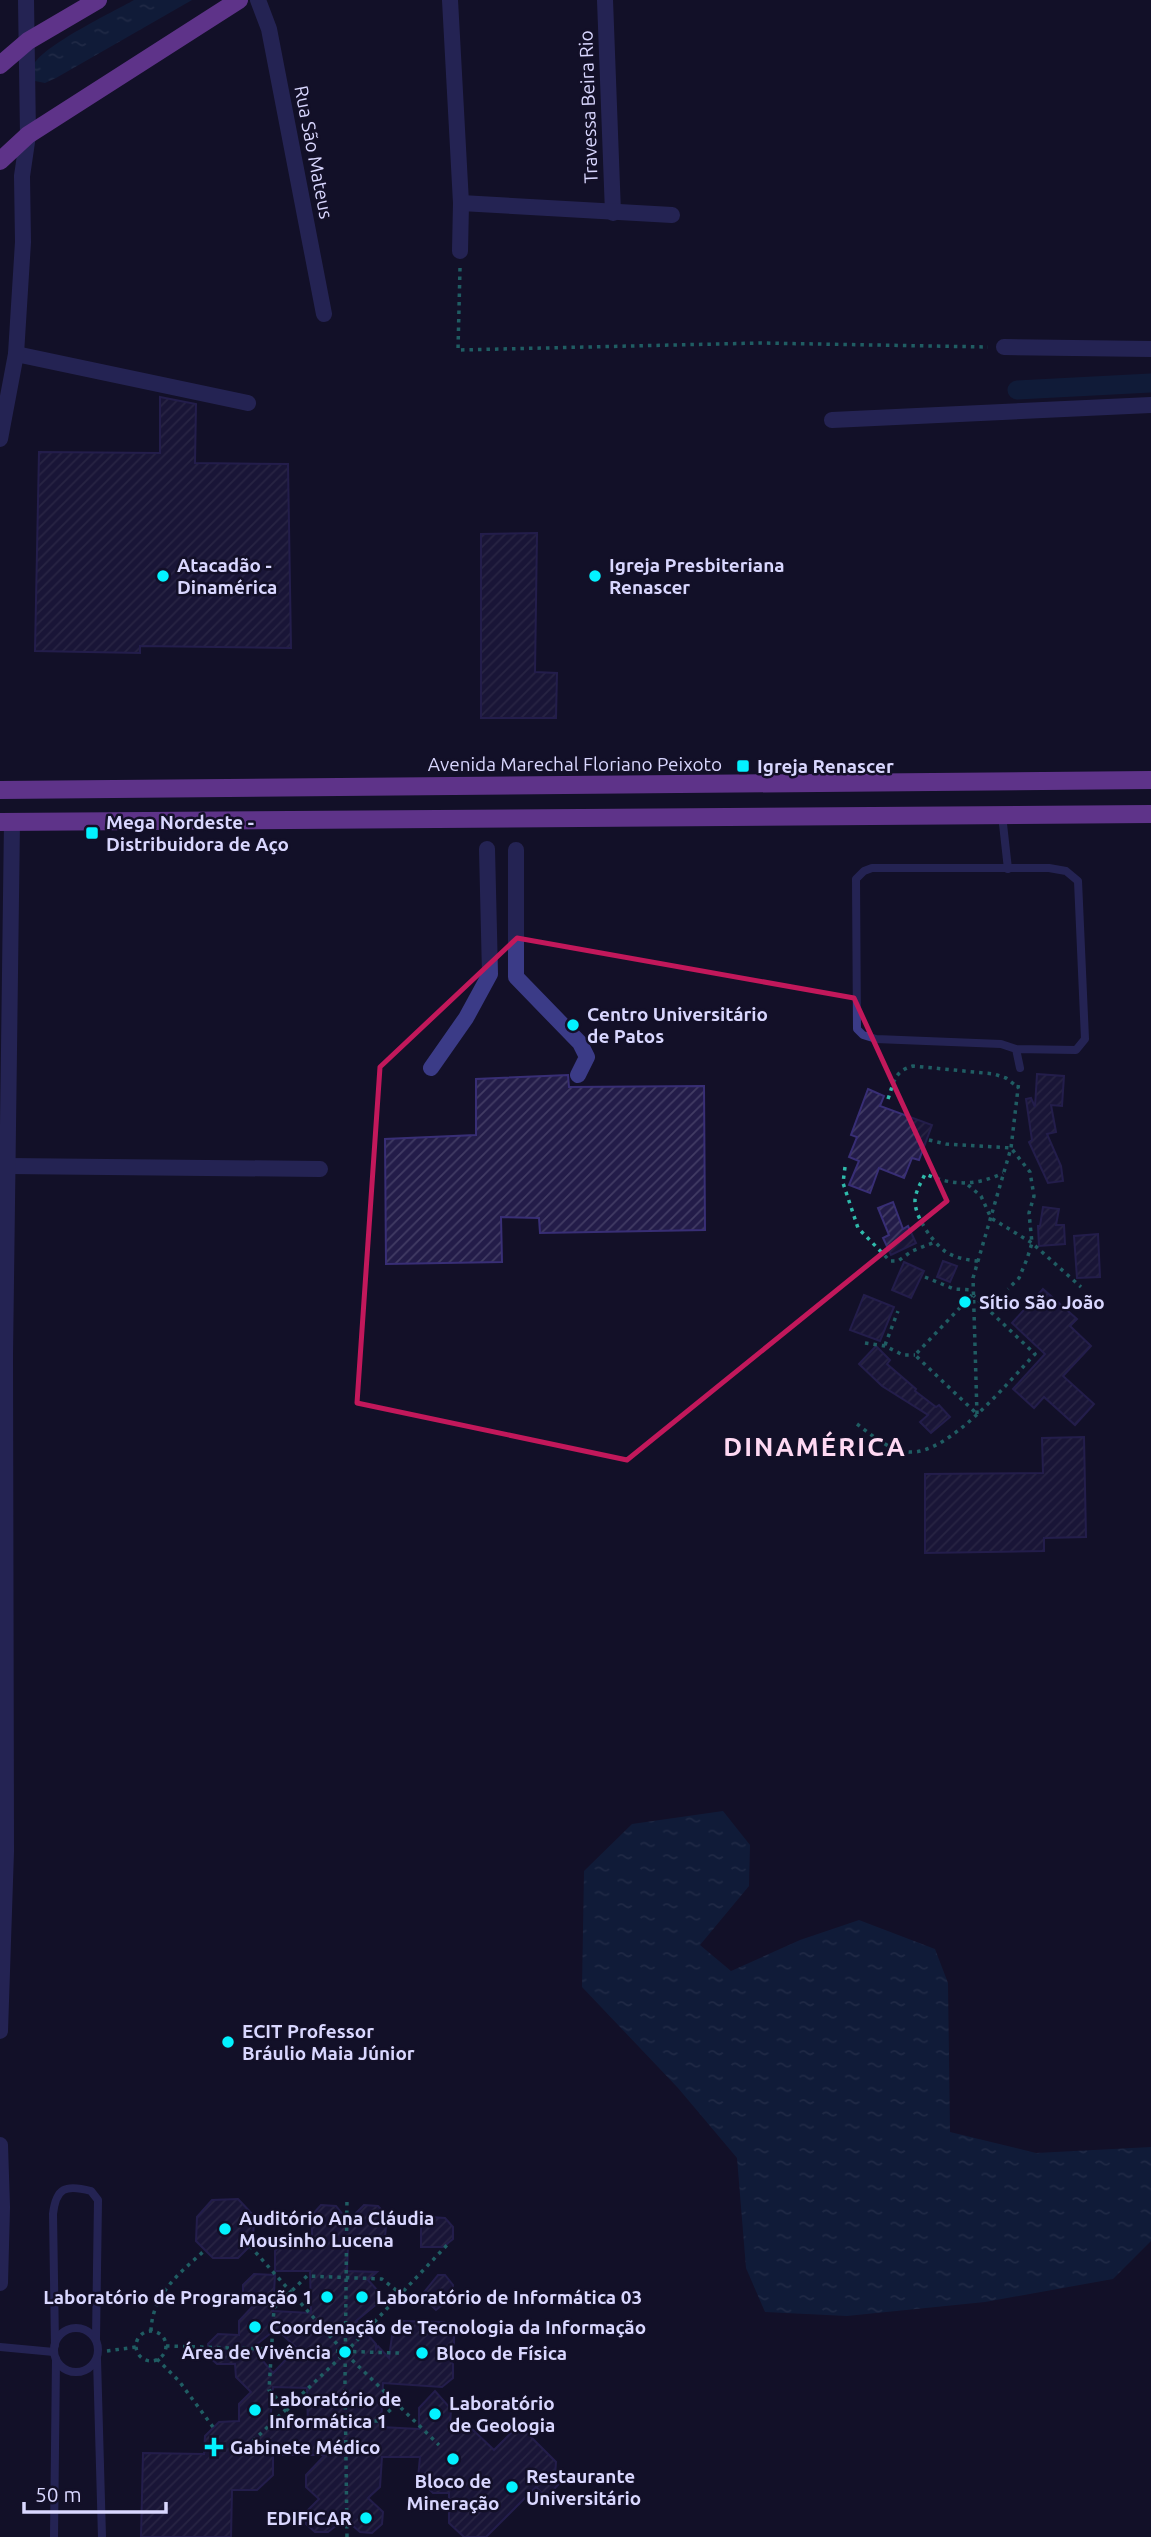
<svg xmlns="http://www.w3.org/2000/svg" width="1151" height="2537" viewBox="0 0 1151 2537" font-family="Ubuntu,sans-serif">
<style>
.water{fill:url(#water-ripples)}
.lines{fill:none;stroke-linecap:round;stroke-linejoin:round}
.canal{stroke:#0e294d;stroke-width:19}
.building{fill:url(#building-hatch);stroke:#382e75;stroke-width:2;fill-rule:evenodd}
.path{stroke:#2fbaab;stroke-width:3.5;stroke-dasharray:3.5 5;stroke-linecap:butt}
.lane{stroke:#3b3b87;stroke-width:8}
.street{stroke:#3b3b87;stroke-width:16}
.primary{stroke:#bb5eff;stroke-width:18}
.marked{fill:none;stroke:#c2185b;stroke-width:5;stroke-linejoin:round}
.poi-dot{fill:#03f2ff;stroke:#131028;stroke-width:2.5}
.labels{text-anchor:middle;stroke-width:5;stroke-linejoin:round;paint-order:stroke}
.street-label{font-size:19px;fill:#d9d7ff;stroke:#131028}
.poi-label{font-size:19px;font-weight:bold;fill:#d9d7ff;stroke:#131028;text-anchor:start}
.district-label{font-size:26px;font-weight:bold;letter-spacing:2px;fill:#ffd9f3;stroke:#131028}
</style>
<defs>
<pattern id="water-ripples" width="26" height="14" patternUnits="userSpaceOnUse" patternTransform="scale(1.75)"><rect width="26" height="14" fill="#0e294d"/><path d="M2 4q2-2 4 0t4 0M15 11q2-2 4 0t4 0" fill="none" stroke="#304768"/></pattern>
<pattern id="building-hatch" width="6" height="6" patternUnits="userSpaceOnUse" patternTransform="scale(1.75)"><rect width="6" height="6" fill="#231c49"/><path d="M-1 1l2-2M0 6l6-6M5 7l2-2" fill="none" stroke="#423c64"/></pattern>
</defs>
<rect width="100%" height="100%" fill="#131028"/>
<!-- water -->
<g class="water">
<path d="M134,0H192L56,78L45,83L30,80C31,76 31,68 34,64C46,44 111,13 134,0Z"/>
<polygon points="723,1811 750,1845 749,1886 700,1945 731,1971 800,1940 859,1920 935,1949 948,1983 950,2132 1036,2153 1151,2147 1151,2241 1113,2279 985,2302 847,2316 765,2312 746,2268 737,2158 678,2088 582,1987 584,1871 632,1824"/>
</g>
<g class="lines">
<!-- canal -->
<polyline class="canal" points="1017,390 1151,383"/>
</g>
<!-- building -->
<g class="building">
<polygon points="160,397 196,404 195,463 288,464 291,648 140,646 140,653 35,651 39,452 160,453"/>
<polygon points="537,533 535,672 557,673 556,718 481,718 481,534"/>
<polygon points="1037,1074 1064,1076 1062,1106 1051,1105 1056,1132 1047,1134 1061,1166 1063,1181 1048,1183 1029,1142 1032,1140 1026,1099 1031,1098 1035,1107"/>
<polygon points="568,1075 569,1087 704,1086 705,1230 540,1233 539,1218 501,1217 502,1262 386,1264 385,1139 476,1135 476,1079"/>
<polygon points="868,1089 884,1096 880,1106 932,1125 919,1160 912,1158 904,1178 879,1168 870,1193 849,1185 859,1161 849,1157 857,1137 851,1135"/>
<polygon points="893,1202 903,1229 908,1226 916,1243 891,1255 883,1238 889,1235 878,1208"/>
<polygon points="1043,1207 1059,1209 1056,1225 1064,1225 1065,1244 1039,1246 1038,1226 1040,1226"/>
<polygon points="1098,1234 1100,1277 1077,1278 1074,1236"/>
<polygon points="943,1261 957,1266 950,1282 937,1277"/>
<polygon points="904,1262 924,1271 911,1298 892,1290"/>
<polygon points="1043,1289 1077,1319 1070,1326 1091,1346 1063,1376 1094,1404 1075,1425 1044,1397 1034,1408 1013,1389 1045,1354 1012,1323"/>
<polygon points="864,1295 894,1307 880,1341 850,1330"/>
<polygon points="876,1346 890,1360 887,1364 916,1389 915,1391 936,1407 939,1405 950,1417 931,1433 920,1422 928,1415 882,1386 859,1364"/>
<polygon points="1084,1437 1086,1537 1044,1538 1044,1551 925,1553 925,1474 1043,1473 1042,1438"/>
<polygon points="238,2199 254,2216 253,2243 238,2258 213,2258 196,2241 197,2217 212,2200"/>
<path d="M321,2205L336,2206L348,2221L364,2205L378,2206L387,2216L384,2247H348L347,2271L377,2272L368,2280L379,2292L378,2303L356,2321L376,2344V2349L378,2346L389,2358L393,2329L400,2321L444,2322L454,2330V2344L445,2354L453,2364V2378L442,2387L383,2383L381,2427L419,2429V2408L435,2391L451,2409L450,2427H470L494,2450L512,2432H526L556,2462L555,2476L561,2482L546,2497L536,2487L486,2537H464L449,2523V2493H433L418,2478L420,2457H382L380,2487L368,2498L383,2512L382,2524L372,2533L360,2532L345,2519L328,2532H315L306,2524V2512L319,2499L306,2487V2475L325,2455H273V2475L257,2490H232L231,2537H141L143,2453L204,2454L205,2436L219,2422L239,2421V2404L251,2392L236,2377L235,2364H217L208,2356V2344L218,2334L239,2335V2321L254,2305L243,2295V2285L254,2274L275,2275L273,2311L311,2313L310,2271H275V2251L284,2241L312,2243V2215ZM276,2329L297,2348L273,2373L252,2348ZM273,2387L307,2388L308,2427L270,2425Z"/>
<polygon points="430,2217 445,2218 453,2227 453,2239 443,2247 421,2247 421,2227"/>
<polygon points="438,2275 445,2275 453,2285 452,2297 436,2310 421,2296"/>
</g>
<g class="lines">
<!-- path -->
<g class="path">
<polyline points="460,268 458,350 760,343 988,347"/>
<path d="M888,1099C894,1082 894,1071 913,1066L994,1074L1006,1078L1019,1088"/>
<polyline points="929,1140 946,1144 1011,1148 1030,1172 1034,1196 1029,1213 1032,1243 1027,1259 1019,1278 1008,1289"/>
<polyline points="845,1167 843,1183 858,1228 890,1261 898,1261 912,1251 935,1242"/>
<polyline points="968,1185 981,1196 991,1218 1032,1243 1081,1287"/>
<path d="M978,1261C967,1260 956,1258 946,1252C933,1243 914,1216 915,1200C916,1190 921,1183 925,1174C953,1186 976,1186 1003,1173"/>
<polyline points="925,1277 954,1289 973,1290"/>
<polyline points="972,1295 915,1355 977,1414"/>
<polyline points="865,1343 885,1346 903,1355 915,1355"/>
<polyline points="885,1345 898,1311"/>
<polyline points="977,1414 973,1278 1011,1148 1019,1080"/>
<path d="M857,1424C873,1436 888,1450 909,1452C949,1455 1008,1382 1035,1354L974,1296"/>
<polyline points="250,2246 345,2353 439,2445"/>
<path d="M151,2331C152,2294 180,2273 205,2250"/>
<circle cx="151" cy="2346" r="15"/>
<polyline points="166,2346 399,2353"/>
<polyline points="107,2351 136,2347"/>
<polyline points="157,2359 179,2381 213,2427"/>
<polyline points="397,2404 378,2421 297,2420 269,2390 274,2308 307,2276 382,2279 401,2294"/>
<polyline points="253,2441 345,2353 448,2244"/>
<polyline points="347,2537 345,2382 347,2198"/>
</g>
<!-- lane -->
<g class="lane">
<polyline points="1002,815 1008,869"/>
<polyline points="1016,1049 1076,1050 1085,1039 1078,881 1066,871 1049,868 872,868 864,871 856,879 857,1029 863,1035 876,1039 1001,1044 1016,1049 1020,1068"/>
<circle cx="76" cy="2350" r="22"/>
<path d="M55,2345L53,2214C56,2188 65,2184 91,2191L98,2200L96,2339"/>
<polyline points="0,2347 54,2352"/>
<polyline points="97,2359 102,2537"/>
<polyline points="54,2537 56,2359"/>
</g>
<!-- street -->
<g class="street">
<polyline points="258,0 269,29 324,314"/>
<polyline points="450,0 461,203 460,251"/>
<polyline points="605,0 613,213"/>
<polyline points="461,203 672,215"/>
<polyline points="1004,347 1151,349"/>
<polyline points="16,354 248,403"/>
<polyline points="832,420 1151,405"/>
<polyline points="0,439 16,354 23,242 22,176 28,135 26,0"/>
<polyline points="516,850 516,977 580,1043 587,1057 578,1075"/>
<polyline points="431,1068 466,1018 490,974 487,849"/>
<polyline points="8,1166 320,1169"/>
<polyline points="0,2031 6,1851 5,1355 12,821"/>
<polyline points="0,2145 2,2207 0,2283"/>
</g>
<!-- primary -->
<g class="primary">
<polyline points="0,65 28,41 98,0"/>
<polyline points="0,161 28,135 239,0"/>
<polyline points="0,790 1151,780"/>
<polyline points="0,822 1151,814"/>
</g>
</g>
<!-- marked area -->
<path d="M0 0H1151V2537H0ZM517,938L854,998L947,1201L627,1460L357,1403L380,1067Z" fill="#131028" fill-opacity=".55" fill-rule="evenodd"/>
<path class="marked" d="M517,938L854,998L947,1201L627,1460L357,1403L380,1067Z"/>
<!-- markers -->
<g class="poi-dot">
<circle cx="163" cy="576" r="7"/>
<circle cx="595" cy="576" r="7"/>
<rect x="736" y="759" width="14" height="14" rx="3.5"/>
<rect x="85" y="826" width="14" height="14" rx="3.5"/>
<circle cx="573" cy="1025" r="7"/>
<circle cx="965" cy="1302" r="7"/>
<circle cx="228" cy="2042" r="7"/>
<circle cx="225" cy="2229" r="7"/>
<circle cx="327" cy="2297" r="7"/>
<circle cx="362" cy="2297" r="7"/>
<circle cx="255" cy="2327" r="7"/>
<circle cx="345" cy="2352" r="7"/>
<circle cx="422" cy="2353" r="7"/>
<circle cx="255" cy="2410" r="7"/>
<circle cx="435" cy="2414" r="7"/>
<path d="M210.5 2436.5h7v7h7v7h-7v7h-7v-7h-7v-7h7z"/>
<circle cx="453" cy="2459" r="7"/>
<circle cx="512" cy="2487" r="7"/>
<circle cx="366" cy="2518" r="7"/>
</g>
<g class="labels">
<!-- street labels -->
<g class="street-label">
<text transform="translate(588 107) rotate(-92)" y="7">Travessa Beira Rio</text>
<text transform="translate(314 152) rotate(79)" y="7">Rua São Mateus</text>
<text x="575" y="771">Avenida Marechal Floriano Peixoto</text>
</g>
<!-- poi labels -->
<g class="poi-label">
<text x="177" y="572">Atacadão -<tspan x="177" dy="22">Dinamérica</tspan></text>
<text x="609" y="572">Igreja Presbiteriana<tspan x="609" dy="22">Renascer</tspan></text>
<text x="757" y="773">Igreja Renascer</text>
<text x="106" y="829">Mega Nordeste -<tspan x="106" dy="22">Distribuidora de Aço</tspan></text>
<text x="587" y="1021">Centro Universitário<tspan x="587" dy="22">de Patos</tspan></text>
<text x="979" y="1309">Sítio São João</text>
<text x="242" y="2038">ECIT Professor<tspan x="242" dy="22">Bráulio Maia Júnior</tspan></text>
<text x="239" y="2225">Auditório Ana Cláudia<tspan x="239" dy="22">Mousinho Lucena</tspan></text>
<text x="313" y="2304" text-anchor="end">Laboratório de Programação 1</text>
<text x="376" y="2304">Laboratório de Informática 03</text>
<text x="269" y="2334">Coordenação de Tecnologia da Informação</text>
<text x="331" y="2359" text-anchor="end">Área de Vivência</text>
<text x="436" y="2360">Bloco de Física</text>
<text x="269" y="2406">Laboratório de<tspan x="269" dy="22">Informática 1</tspan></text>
<text x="449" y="2410">Laboratório<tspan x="449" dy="22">de Geologia</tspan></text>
<text x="230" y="2454">Gabinete Médico</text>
<text x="526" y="2483">Restaurante<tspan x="526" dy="22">Universitário</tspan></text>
<text x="453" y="2488" text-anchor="middle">Bloco de<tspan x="453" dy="22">Mineração</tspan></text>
<text x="352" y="2525" text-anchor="end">EDIFICAR</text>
</g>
<!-- district labels -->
<g class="district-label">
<text x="815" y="1456">DINAMÉRICA</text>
</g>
</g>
<!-- scale -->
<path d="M24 2502v10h142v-10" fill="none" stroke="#d9d7ff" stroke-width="3.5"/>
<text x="35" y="2502" font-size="21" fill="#d9d7ff" stroke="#131028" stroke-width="5" paint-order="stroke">50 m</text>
</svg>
